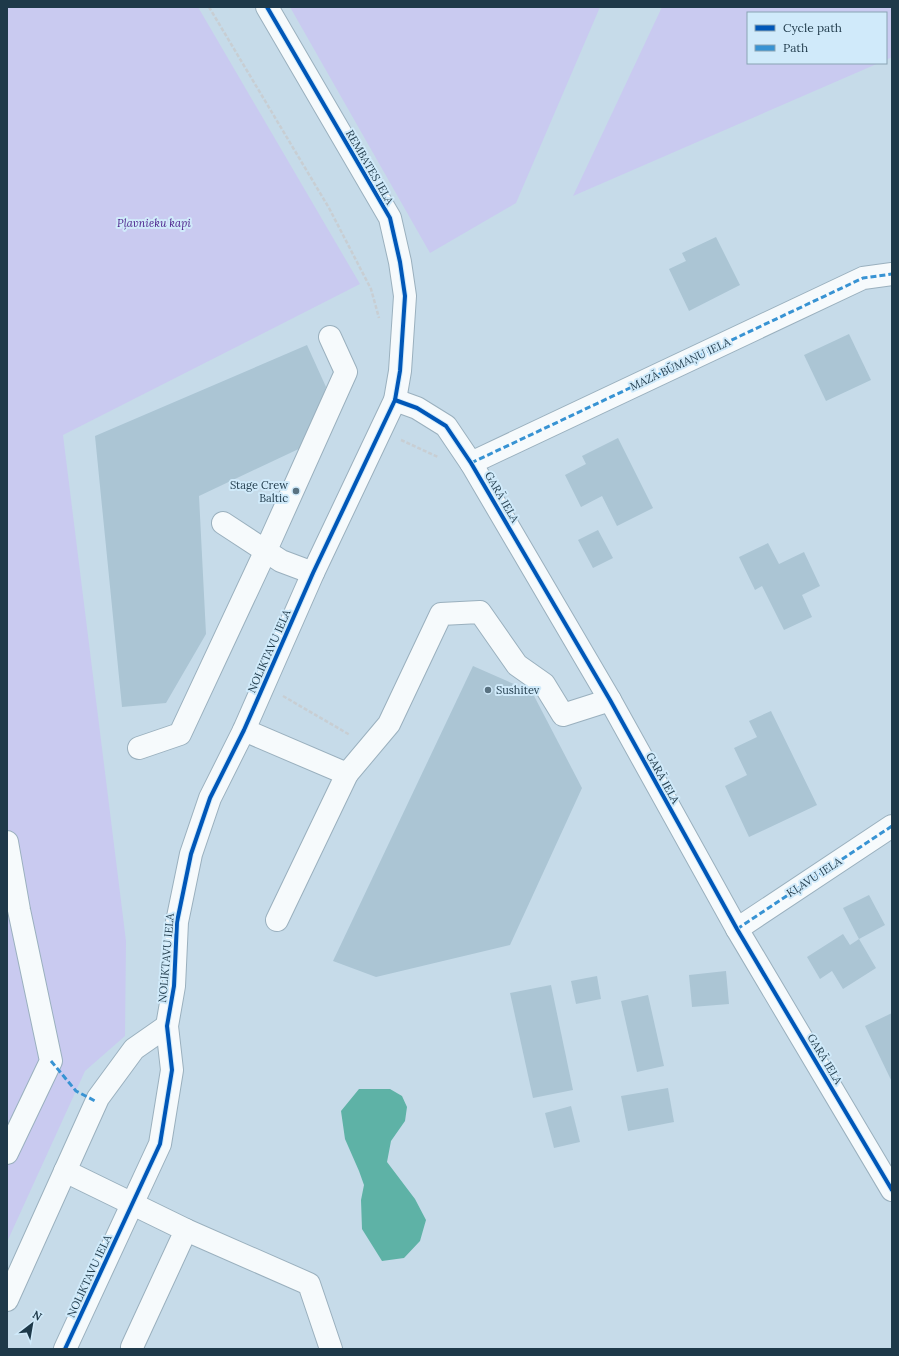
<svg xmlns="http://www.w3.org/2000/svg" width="899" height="1356" viewBox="0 0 899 1356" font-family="Lora,serif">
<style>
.green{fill:#c9caf0}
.water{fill:#5eb2a6}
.building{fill:#abc5d4}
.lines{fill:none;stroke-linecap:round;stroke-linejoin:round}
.minor-casing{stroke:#9ab0be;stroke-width:24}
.path{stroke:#c8ced3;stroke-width:2.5;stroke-dasharray:4 2;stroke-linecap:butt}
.minor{stroke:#f6fafc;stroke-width:22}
.quiet{stroke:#3893d3;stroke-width:3;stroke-dasharray:6 3;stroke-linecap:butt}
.cycleway-casing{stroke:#d0eafa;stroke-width:6}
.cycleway{stroke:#0057b8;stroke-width:4}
.poi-dot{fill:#597281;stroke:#d0eafa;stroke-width:1.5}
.labels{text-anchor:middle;stroke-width:4;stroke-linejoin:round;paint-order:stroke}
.street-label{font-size:11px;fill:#1e3949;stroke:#d0eafa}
.park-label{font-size:11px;font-style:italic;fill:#4e258d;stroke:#d0eafa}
.poi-label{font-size:11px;fill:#1e3949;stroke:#d0eafa;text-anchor:end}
</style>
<rect width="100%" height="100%" fill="#c6dbe9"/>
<!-- green -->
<g class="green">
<polygon points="7,7 198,7 360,284 63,435 126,941 125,1036 85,1071 7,1242"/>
<polygon points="290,7 600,7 516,203 430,253"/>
<polygon points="662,7 892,7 892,57 886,60 886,13 748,13 748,63 879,63 573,196"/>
</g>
<!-- water -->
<polygon class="water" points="359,1089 390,1089 402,1096 407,1107 405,1121 391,1141 387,1162 415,1199 426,1220 420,1241 404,1258 382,1261 362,1229 361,1200 364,1185 359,1171 345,1139 341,1111"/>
<!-- building -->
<g class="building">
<polygon points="716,237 740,285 689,311 669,269 686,261 682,253"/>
<polygon points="849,334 871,380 826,401 804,355"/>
<polygon points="307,345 326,387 305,446 199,496 206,634 166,703 122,707 95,436"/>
<polygon points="618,438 653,508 617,526 602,496 581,507 565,475 586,464 582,456"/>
<polygon points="598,530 613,558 593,568 578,540"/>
<polygon points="768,543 779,564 804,552 820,586 802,595 812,617 784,630 762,586 755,590 739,557"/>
<polygon points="473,666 532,692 582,788 510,945 376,977 333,961"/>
<polygon points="771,711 817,805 749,837 725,786 747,775 734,748 757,737 749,721"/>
<polygon points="869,895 885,925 859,939 843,908"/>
<polygon points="843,934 850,945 859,939 876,968 843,989 832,971 820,979 807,957"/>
<polygon points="726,971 729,1004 692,1007 689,975"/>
<polygon points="597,976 601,999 576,1004 571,981"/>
<polygon points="551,985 573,1090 533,1098 510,993"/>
<polygon points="648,995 664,1066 637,1072 621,1001"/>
<polygon points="892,1013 892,1082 865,1026"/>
<polygon points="668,1088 674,1122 628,1131 621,1096"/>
<polygon points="571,1106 580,1142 554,1148 545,1113"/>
</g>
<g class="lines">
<!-- minor casing -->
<g class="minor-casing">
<g id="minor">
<polyline points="395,400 417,408 446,426 471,463 610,700 737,929 892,1190"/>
<polyline points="471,463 863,278 892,274"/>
<polyline points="223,523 281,561 313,573"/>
<polyline points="244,730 347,774 389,724 441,614 480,612 517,665 544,684 563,715 610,700"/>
<polyline points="139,748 180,734 266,550 346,372 330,337"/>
<polyline points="7,842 19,910 51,1061 7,1153"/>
<polyline points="277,920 347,774"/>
<polyline points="737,929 892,826"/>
<polyline points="65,1171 186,1230 132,1347"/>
<polyline points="186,1230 309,1284 331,1349"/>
<polyline points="7,1300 98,1098 134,1049 167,1026"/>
<polyline points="65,1349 160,1144 172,1070 167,1026 174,986 177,922 191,854 210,798 244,730 313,573 395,400 400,371 405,296 400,262 390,218 267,7"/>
</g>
</g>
<!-- path -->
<g class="path">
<polyline points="209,7 329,208 371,289 379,318"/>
<polyline points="401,440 438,457"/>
<polyline points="283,696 350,735"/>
</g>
<!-- minor -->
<use href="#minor" class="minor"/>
<!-- quiet -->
<g class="quiet">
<polyline points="471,463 863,278 892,274"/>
<polyline points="737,929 892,826"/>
<polyline points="51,1061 76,1091 97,1102"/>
</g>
<!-- cycleway casing -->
<g class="cycleway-casing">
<g id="cycleway">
<polyline points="395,400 417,408 446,426 471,463 610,700 737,929 892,1190"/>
<polyline points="65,1349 160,1144 172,1070 167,1026 174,986 177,922 191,854 210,798 244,730 313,573 395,400 400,371 405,296 400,262 390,218 267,7"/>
</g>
</g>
<!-- cycleway -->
<use href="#cycleway" class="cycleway"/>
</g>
<!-- markers -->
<g class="poi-dot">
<circle cx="296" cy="491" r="4"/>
<circle cx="488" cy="690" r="4"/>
</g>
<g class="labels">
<!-- street labels -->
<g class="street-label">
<text transform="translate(370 167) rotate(60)" y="4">REMBATES IELA</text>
<text transform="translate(680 364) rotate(-25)" y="4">MAZĀ BŪMAŅU IELA</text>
<text transform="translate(502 497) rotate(60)" y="4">GARĀ IELA</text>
<text transform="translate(269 651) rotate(-66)" y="4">NOLIKTAVU IELA</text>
<text transform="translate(663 778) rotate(61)" y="4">GARĀ IELA</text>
<text transform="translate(814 877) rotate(-33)" y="4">KĻAVU IELA</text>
<text transform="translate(166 958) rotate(-85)" y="4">NOLIKTAVU IELA</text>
<text transform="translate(825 1059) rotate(59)" y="4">GARĀ IELA</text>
<text transform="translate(89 1276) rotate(-65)" y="4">NOLIKTAVU IELA</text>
</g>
<!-- park labels -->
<g class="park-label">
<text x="154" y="227">Pļavnieku kapi</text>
</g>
<!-- poi labels -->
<g class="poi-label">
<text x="288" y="489">Stage Crew<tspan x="288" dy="13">Baltic</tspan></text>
<text x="496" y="694" text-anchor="start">Sushitev</text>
</g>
</g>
<!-- border -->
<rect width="899" height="1356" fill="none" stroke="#1e3949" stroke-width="16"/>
<!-- legend -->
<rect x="747" y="12" width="140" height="52" fill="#d0eafa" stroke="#89a3b3"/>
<rect x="755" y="25" width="20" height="6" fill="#0057b8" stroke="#89a3b3"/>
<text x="783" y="32" font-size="12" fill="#1e3949">Cycle path</text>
<rect x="755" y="45" width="20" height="6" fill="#3893d3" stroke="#89a3b3"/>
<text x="783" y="52" font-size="12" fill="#1e3949">Path</text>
<!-- north arrow -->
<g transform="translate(32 1324) rotate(31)" stroke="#d0eafa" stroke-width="3" paint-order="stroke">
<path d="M0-3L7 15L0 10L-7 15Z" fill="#1e3949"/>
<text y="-6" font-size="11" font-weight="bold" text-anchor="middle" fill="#1e3949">N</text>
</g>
</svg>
